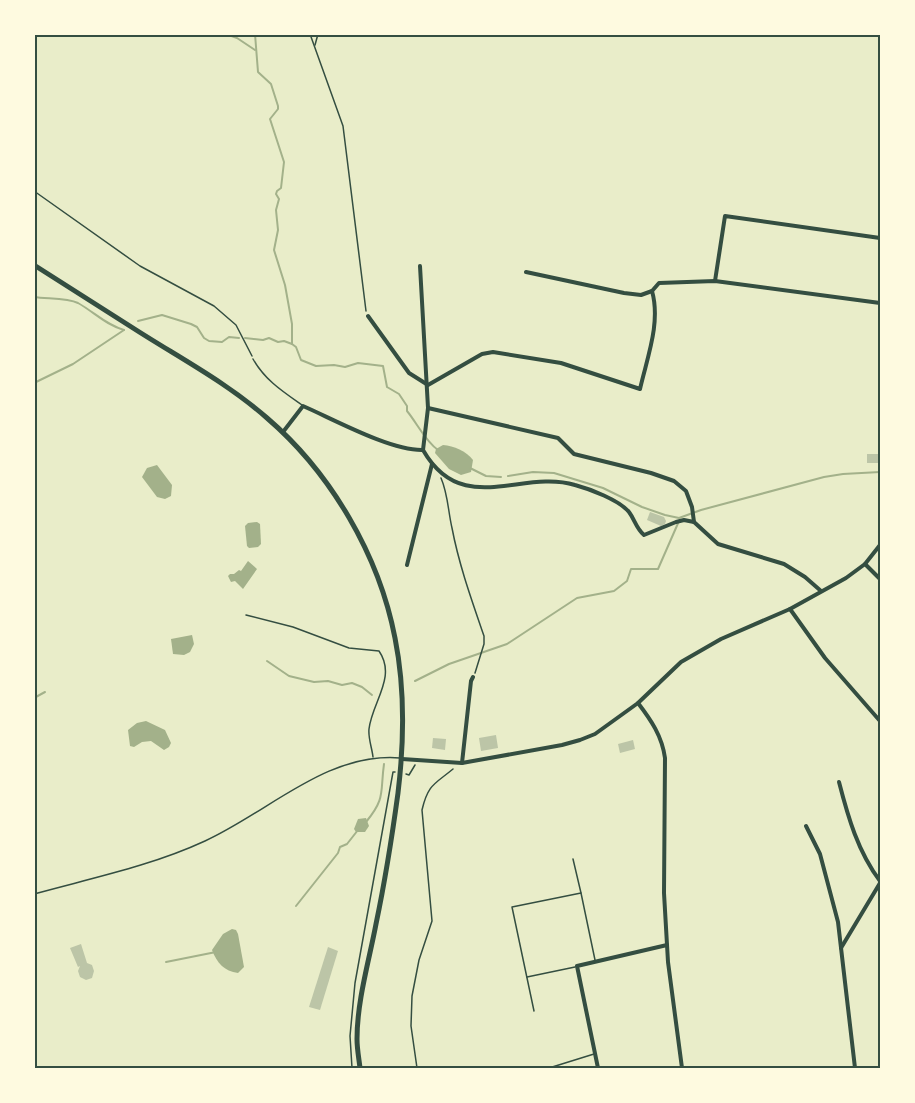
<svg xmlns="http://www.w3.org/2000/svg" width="915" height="1103" viewBox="0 0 915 1103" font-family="'Space Grotesk',sans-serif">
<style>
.water{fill:#a3b18a}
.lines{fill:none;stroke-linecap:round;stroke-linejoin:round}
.stream{stroke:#a3b18a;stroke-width:2}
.building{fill:#bcc5a7}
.path{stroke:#344e41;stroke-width:1.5}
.service{stroke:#344e41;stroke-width:1.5}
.minor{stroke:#344e41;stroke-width:4}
.secondary{stroke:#344e41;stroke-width:5}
.neatline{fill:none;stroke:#344e41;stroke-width:2}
</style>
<rect width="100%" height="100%" fill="#e9edc9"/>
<!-- water -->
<g class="water">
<path d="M443,445C454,446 466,451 473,460L471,472L461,475L449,469L435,453L436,449Z"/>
<polygon points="157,465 172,485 171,496 165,499 157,497 142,477 147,468"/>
<polygon points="257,522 260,524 261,544 258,547 249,548 247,546 245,526 248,523"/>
<polygon points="248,561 257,569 243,589 235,581 231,582 228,576 230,574 234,574 239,570 241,571"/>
<polygon points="192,635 194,644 190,652 184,655 173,654 171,639"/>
<polygon points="146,721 165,730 171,743 169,747 164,750 151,741 142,742 134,747 130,746 128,730 137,723"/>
<polygon points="366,818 369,826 365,832 356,832 354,829 358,819"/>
<path d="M232,929L236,930L238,934L244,967L238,973C224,971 217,963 212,950L223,934Z"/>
</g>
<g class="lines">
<!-- stream -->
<g class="stream">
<polyline points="226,34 237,38 255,50"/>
<polyline points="255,34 258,72 271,84 278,106 278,109 270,119 284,162 281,188 277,191 276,194 279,199 276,210 278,230 274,250 285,285 292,324 292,344"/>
<path d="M34,297C47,299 67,298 78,303C94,312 106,325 124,330"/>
<polyline points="138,321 162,315 191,324 197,327 204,338 209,341 222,342 229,337 239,338"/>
<path d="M245,338L263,340L269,338L278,342L284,341L292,344L296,347L301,360L316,366L334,365L345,367L358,363L383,366L387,387L399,394L407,406V411C417,423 425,441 438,450"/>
<polyline points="34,383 73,364 124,330"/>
<polyline points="470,468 486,476 501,477"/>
<polyline points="508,476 533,472 554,473 603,488 642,507 665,515 679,518 701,510 824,477 843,474 880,472"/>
<polyline points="267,661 289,676 314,682 328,681 342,685 352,683 362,687 372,695"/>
<polyline points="415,681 449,664 507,644 577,598 614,591 627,581 631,569 658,569 679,521"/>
<polyline points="34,698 45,692"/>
<path d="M366,822C386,798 380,792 384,764"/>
<polyline points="296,906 338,853 340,847 347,844 358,830"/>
<polyline points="166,962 216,952"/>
</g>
</g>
<!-- building -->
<g class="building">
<rect x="867" y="454" width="13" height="9"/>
<polygon points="650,512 664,517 666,521 665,524 661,526 647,520"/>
<polygon points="496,735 498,748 481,751 479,738"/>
<polygon points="433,738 446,739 445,750 432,748"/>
<polygon points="633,740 635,749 620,753 618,744"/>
<polygon points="81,944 87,963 92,965 94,971 92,978 86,980 80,977 78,971 80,966 78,967 70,948"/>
<polygon points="328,947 338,951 320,1010 309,1007"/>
</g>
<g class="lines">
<!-- path -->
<g class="path">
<polyline points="310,34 343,126 366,311"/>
<polyline points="315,45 318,34"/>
<polyline points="34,191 140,266 214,306 236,325 252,356"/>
<path d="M441,478C448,494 448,511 452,528C459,565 472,601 484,636V644L475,673"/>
<polyline points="406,774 409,775 415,765"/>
<polyline points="352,1068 350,1036 355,983 393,772 395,772"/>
<path d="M417,1068L411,1026L412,996L419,960L432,921L422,810C428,784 435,784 453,769"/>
</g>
<!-- service -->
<g class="service">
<path d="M253,359C265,380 282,391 302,405"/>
<path d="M246,615L293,627L349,648L379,651C397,677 372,702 369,729C368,738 372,748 373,757"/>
<polyline points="573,859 581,893"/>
<path d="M34,894C92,878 151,866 205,841C269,812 326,752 400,758"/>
<polyline points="527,977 575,967"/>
<polyline points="534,1011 512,907 581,893 595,960"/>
<polyline points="549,1068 594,1054"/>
</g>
<!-- minor -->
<g class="minor">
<polyline points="420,266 428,408 423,450"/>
<polyline points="526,272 624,293 641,295 652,291 659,283 715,281 880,303"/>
<polyline points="715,281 725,216 880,238"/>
<path d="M368,316L409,373L428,385L482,354L493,352L561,363L640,389C647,358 661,323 652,291"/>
<polyline points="428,408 558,438 574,454 651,473 674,481 686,491 692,507 694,522"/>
<path d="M283,432L303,406C333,419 391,451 423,450"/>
<path d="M423,450C462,518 521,469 575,485C590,489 619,500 629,512C635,520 636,528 644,535L676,522L684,520L694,522L718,544L784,564L805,577L821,591"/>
<polyline points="865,564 880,579"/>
<polyline points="407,565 432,464"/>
<polyline points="790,609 825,658 880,721"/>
<path d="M638,703C651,720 662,736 665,758L664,893L668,962L682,1068"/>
<polyline points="402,759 462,763 562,745 580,740 595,734 638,703 681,662 721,639 790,609 846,578 865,564 880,545"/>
<polyline points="462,763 471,681 473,677"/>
<path d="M839,782C848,817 858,852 880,881"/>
<polyline points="806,826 820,854 838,922 855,1068"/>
<polyline points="841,948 880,883"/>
<polyline points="598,1068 577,966 667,945"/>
</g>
<!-- secondary -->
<path class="secondary" d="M34,265C67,286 100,307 133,328C178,357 226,382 267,418C331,473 379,555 395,638C405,688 404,743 398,793C392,837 385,881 376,924C369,961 357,1001 357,1039C357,1049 359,1059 360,1068"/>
</g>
<!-- border -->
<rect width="915" height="1103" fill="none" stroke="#fefae0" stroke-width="72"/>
<rect x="36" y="36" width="843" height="1031" class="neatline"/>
</svg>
